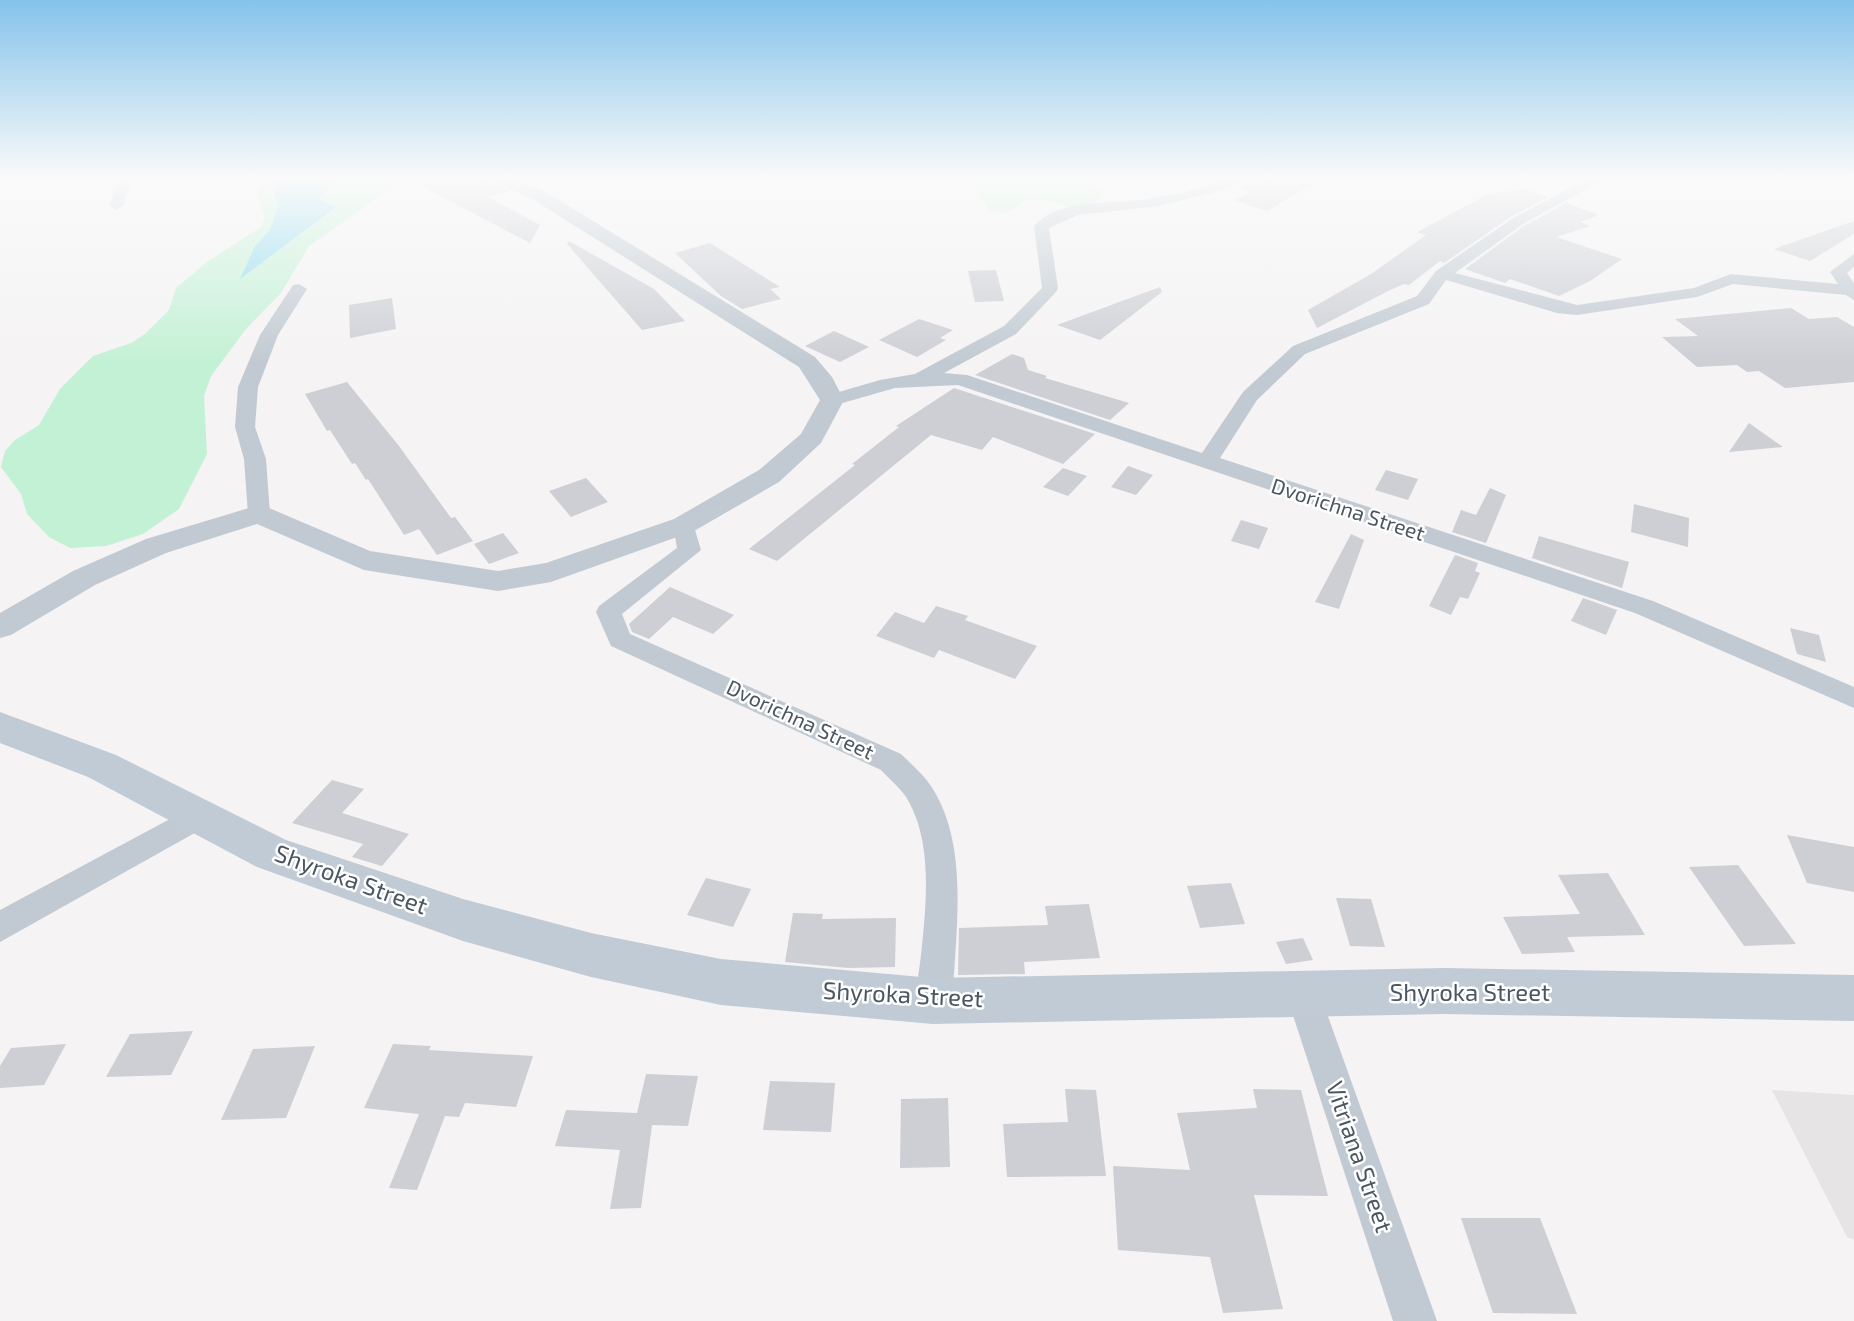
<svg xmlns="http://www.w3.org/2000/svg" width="1854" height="1321" viewBox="0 0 1854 1321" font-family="'Exo 2',sans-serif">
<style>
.education{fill:#e6e4e5}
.green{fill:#c3f1d5}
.water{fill:#90daee}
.building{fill:#cdcfd5}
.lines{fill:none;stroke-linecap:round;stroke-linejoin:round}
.minor{fill:#c1cad2;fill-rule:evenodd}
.tertiary{fill:#c1cad2;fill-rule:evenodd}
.secondary{fill:#c1cbd6;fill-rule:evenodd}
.labels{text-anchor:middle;stroke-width:5;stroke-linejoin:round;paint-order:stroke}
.street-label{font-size:21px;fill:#4a5661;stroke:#fff}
.near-street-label{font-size:24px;fill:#4a5661;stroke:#fff}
</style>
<rect width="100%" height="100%" fill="#f5f3f3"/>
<!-- education -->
<polygon class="education" points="1772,1090 1854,1095 1854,1240 1847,1237"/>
<!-- green -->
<g class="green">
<polygon points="267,178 410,178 399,183 309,246 281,293 246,329 211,376 204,396 207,454 179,509 143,534 106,546 70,548 49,537 27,514 21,494 1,467 5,451 15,440 39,425 60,389 93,356 131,343 145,334 169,310 176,288 207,262 261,227 265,218 256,194"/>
<path d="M973,178H1081L1079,181L1101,190L1103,195C1075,222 1056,195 1026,201C1015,204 1009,216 997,213C982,209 977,191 973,178Z"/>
</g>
<!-- water -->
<polygon class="water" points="276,178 338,178 319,199 336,207 240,279 255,246 270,230 278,207 274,194"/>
<!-- building -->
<g class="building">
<polygon points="406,178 482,178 509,191 488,197 540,225 530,243"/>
<polygon points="1256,178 1323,178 1267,211 1234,200 1252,192 1238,188"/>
<polygon points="1525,189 1548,197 1512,216 1444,263 1440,261 1409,285 1404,284 1388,291 1317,328 1308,310 1371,274 1426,235 1417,232 1488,194"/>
<polygon points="1566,203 1599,215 1580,222 1591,226 1556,237 1622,259 1590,281 1559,296 1510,279 1505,283 1465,269 1524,226"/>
<polygon points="1854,221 1854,234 1810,261 1774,249"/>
<polygon points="569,241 654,289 685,321 642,330 567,244"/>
<polygon points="710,243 780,287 770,289 781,299 742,309 721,296 675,253"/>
<polygon points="996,270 1004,301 975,302 968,271"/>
<polygon points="1160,287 1162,292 1100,340 1057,325"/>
<polygon points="392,298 396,329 350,338 349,305"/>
<polygon points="1791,308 1809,319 1837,317 1854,327 1854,382 1785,388 1759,371 1747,372 1737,365 1697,367 1662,337 1698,336 1675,319"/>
<polygon points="919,319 953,330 940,338 946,340 917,357 879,340"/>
<polygon points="834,331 869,347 840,362 805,346"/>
<polygon points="1012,354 1024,358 1028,370 1047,376 1045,378 1129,403 1110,420 975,375"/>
<polygon points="347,382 399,446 451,518 455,517 473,541 437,555 419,529 404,535 368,479 366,480 355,463 352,464 330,430 327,431 305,394"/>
<polygon points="954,388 1095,434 1063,464 993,437 982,450 931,435 777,561 749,549 855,465 852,464 899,427 896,426"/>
<polygon points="1749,423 1783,447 1729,452"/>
<polygon points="1128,466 1153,475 1136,495 1111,487"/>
<polygon points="1063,468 1087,476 1068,496 1043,487"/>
<polygon points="1386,470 1418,479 1408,500 1375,490"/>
<polygon points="586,478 608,502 571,517 549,491"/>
<polygon points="1490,488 1506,495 1486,543 1452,532 1461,510 1476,515"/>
<polygon points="1634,504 1689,518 1688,547 1631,532"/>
<polygon points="1241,520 1268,528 1259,549 1231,541"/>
<polygon points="503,533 519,553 489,564 474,544"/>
<polygon points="1351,534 1364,540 1339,609 1315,602"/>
<polygon points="1539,536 1629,562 1622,588 1532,558"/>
<polygon points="1455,555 1478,563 1475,571 1480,573 1468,599 1460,597 1451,615 1429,606"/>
<polygon points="670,587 734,615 713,634 673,617 649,639 632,632 629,624"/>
<polygon points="1583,598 1617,610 1606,635 1571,621"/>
<polygon points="936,606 968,616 965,620 1037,646 1015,679 939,650 934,658 876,636 895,612 924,623"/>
<polygon points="1790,628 1819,635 1826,662 1797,654"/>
<polygon points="332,780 364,789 342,813 409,834 382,866 352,857 363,844 292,823"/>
<polygon points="1787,835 1854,847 1854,892 1807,883"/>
<polygon points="1738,865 1796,944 1744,946 1689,867"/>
<polygon points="1608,873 1645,935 1567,937 1575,952 1522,954 1503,917 1580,914 1558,875"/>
<polygon points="706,878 751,889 733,927 687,915"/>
<polygon points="1231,883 1245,924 1200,928 1187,886"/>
<polygon points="1336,898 1371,899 1385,947 1350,946"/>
<polygon points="1089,904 1100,958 1024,962 1025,974 958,975 959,928 1048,925 1045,906"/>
<polygon points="793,913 823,914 822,919 896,918 895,967 848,968 785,962"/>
<polygon points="1303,938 1313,960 1286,964 1276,942"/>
<polygon points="193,1031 171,1075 106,1077 130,1034"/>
<polygon points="66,1044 44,1085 0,1088 0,1066 11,1048"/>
<polygon points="393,1044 431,1046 429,1050 533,1056 516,1107 465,1103 459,1117 445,1116 417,1190 389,1188 419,1114 364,1108"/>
<polygon points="315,1046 286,1118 221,1120 253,1049"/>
<polygon points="646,1074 698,1076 688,1126 652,1125 641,1208 610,1209 620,1150 555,1146 566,1110 637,1113"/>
<polygon points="770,1081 835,1083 831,1132 763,1130"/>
<polygon points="1065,1089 1096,1090 1106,1176 1007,1177 1003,1124 1068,1122"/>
<polygon points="1253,1089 1301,1090 1328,1196 1254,1195 1283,1309 1223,1313 1210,1257 1118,1250 1113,1166 1190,1170 1177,1113 1257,1108"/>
<polygon points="948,1098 950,1167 900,1168 901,1099"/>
<polygon points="1461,1218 1540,1218 1577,1314 1493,1313"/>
</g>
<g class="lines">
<!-- minor -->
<g class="minor">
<polygon points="119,178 133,178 123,206 116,210 109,206"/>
<path d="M1232,178H1254L1227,189L1159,206L1078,215L1049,228L1058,288L1056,292L1016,334L944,373L967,375L1202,453L1243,392L1293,346L1417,296L1436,271L1513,218L1589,178L1601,181L1523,224L1455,273L1577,305L1694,288L1731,274L1838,284L1830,272L1854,254V267L1847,273L1854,283V300L1846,295L1733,284L1697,297L1577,315L1557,313L1446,280L1429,304L1305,354L1257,400L1220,458L1653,601L1854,687V708L1635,613L958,385L895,388L832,406L822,400L825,396L880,380L915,374L1004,326L1042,288L1034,226C1059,197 1113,205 1148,199C1176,195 1204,187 1232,178Z"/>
<polygon points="299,284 307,289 278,335 258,387 255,427 266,459 270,514 259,521 248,514 244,459 235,427 238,387 260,335 293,285"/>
<path d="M684,518L692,520L701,550L622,614L630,634L901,754C911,764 923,774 931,786C961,832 959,891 956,944C954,966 955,992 945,1013L933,1018L921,1013C913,995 919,975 921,955C926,907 933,846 909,802C903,790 890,780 881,770L611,646L596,612L599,606L677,548L673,525L676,520Z"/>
<polygon points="198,804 209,807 213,816 209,825 0,942 0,910"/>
<polygon points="1303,978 1315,982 1320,994 1437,1321 1393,1321 1286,994 1291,982"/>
</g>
<!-- tertiary -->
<polygon class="tertiary" points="484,178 510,178 541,189 815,357 832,377 844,400 821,443 779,482 694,531 551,582 498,591 364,570 257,524 166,553 95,585 11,635 0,638 0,613 73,571 146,539 249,508 259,505 269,508 370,551 498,571 546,563 674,519 759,470 801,434 820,400 799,367 529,197"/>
<!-- secondary -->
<polygon class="secondary" points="0,712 116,755 286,840 463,899 591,933 721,959 933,978 1444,968 1854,975 1854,1021 1444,1014 933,1024 721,1005 591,977 463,941 257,867 88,777 0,743"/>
</g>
<!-- sky -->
<linearGradient id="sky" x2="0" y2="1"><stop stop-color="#85c3ea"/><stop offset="0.49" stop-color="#fafafa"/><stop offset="1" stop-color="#fafafa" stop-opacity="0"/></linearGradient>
<rect width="1854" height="363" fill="url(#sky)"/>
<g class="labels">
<!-- street labels -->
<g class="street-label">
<text transform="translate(1348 510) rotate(18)" y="7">Dvorichna Street</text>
<text transform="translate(800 720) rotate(25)" y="7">Dvorichna Street</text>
</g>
<!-- near-street labels -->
<g class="near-street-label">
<text transform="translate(351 880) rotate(20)" y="8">Shyroka Street</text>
<text x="1470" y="1001">Shyroka Street</text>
<text transform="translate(903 995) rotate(3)" y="8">Shyroka Street</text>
<text transform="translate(1359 1157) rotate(71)" y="8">Vitriana Street</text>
</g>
</g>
</svg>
